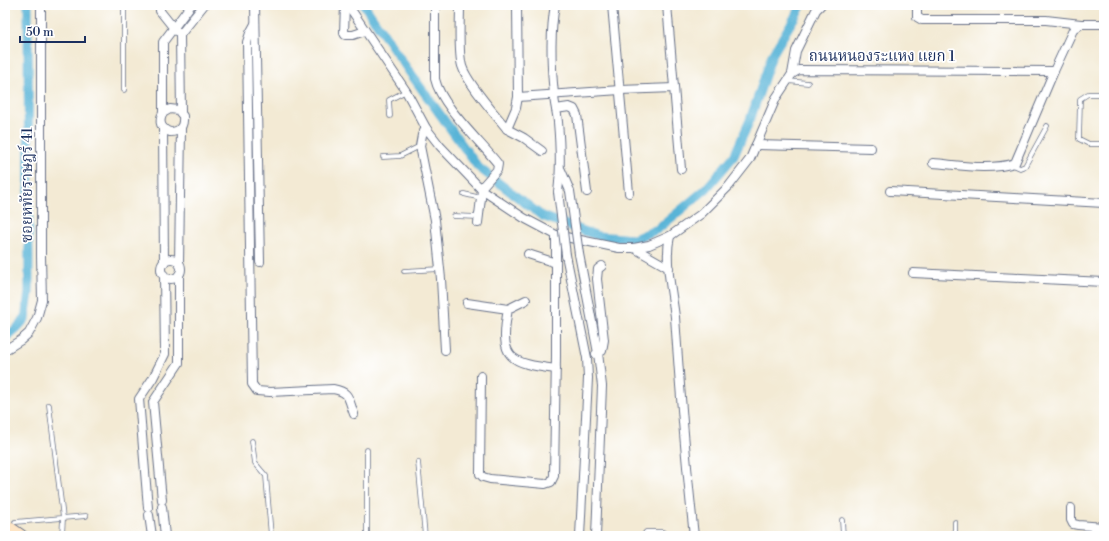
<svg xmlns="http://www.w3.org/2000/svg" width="1109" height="541" viewBox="0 0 1109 541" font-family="'Libre Bodoni','Noto Serif Thai',serif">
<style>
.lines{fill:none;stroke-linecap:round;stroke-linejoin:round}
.canal{stroke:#59b4d7;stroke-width:9}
.service-casing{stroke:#677087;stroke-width:5.5}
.minor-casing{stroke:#677087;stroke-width:10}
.secondary-casing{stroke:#677087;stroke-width:14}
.service{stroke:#fff;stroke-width:4}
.minor{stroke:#fff;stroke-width:8}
.secondary{stroke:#fee5c5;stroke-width:12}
.minor-bridge-casing{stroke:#677087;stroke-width:10;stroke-linecap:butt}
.minor-bridge{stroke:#fff;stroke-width:8}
.labels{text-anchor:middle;stroke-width:3.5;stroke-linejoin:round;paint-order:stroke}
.street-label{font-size:15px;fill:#1b2f5e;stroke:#fff}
</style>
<rect width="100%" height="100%" fill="#fff"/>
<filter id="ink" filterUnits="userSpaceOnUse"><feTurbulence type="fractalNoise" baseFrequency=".025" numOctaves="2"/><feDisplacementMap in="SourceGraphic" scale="8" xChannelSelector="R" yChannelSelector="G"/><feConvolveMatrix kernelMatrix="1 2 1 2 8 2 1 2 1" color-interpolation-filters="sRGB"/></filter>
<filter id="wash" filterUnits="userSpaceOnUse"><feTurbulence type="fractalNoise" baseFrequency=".012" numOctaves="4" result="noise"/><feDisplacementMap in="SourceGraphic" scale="16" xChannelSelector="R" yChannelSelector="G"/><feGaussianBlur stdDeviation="0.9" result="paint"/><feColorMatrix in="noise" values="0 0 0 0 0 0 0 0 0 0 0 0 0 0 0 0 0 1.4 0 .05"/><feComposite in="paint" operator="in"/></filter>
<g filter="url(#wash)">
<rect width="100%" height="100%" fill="#f3ead4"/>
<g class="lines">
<!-- canal -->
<g class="canal">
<polyline points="364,5 408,70 478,167 542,216 598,236 634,239 658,229 706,189 734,156 750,120 772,55 802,5"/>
<polyline points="5,338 17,328 25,319 29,293 28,5"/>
</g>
</g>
</g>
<g filter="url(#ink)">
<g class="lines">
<!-- service casing -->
<g class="service-casing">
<g id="service">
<polyline points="788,81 808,83"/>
<polyline points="124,90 124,5"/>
<polyline points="1104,94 1088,94 1080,99 1079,139 1089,144 1104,144"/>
<polyline points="390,116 389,100 406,91"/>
<polyline points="383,157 400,156 420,146"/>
<polyline points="1013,165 1020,168 1025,166 1047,126"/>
<polyline points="464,194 481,198"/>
<polyline points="454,216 478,217"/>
<polyline points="404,271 440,269"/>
<polyline points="49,405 63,518 62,536"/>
<polyline points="252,441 255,463 266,476 271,536"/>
<polyline points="418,462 425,536"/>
<polyline points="842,520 843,536"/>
<polyline points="15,522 86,516"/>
<polyline points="955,522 955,536"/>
<polyline points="367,536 367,450"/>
<polyline points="643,536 646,532 663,532 665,536"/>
</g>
</g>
<!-- minor casing -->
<g class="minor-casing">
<g id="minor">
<polyline points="160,5 160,11 176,31"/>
<polyline points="255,5 260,262"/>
<polyline points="345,5 344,33 345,35 353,35 365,31"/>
<polyline points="348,5 406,91 426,128 440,146 482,190 524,218 556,235 619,248 634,248 649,245 670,236 701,214 729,186 750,159 776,98 792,74 799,70 1054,71 1073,30 1081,24 1104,24"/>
<path d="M435,5V79C441,106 481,142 498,164L497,170L481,188"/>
<path d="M460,5C460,21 458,52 462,66C467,83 495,114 507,129L516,108L518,97L517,5"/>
<path d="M555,5C550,33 551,65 554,94C554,103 557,112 558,122C560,145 561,169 558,192"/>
<polyline points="612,5 629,193"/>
<polyline points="667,5 681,169"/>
<polyline points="917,5 917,17 922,20 1046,20 1081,24"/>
<path d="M255,24L250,33L247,42L252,384L257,391L270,392L333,389C350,392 348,398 354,414"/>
<polyline points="792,74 796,51 816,10 821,5"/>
<polyline points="518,97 620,90 674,88"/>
<polyline points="556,109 569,107 574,109 577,115 587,192"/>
<path d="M163,113L170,109L178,110L183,116C184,126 180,132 170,132C161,129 158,122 163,113V42L191,5"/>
<polyline points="181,113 180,35 204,5"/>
<polyline points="163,128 164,263"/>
<polyline points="426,128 422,135 420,146 435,220 441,279 445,350"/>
<polyline points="507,129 524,138 542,151"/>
<polyline points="756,145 871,148"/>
<path d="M933,163C959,165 989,171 1015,163L1054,71"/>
<polyline points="561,170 570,191"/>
<polyline points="890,191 1104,203"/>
<polyline points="478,223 482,190"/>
<path d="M670,236C664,261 672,291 675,317C680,390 686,463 694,536"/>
<polyline points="634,248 669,268"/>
<polyline points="528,254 556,263"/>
<polyline points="579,254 598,353 602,386 596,536"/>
<polyline points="566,255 587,358 588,378 580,536"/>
<circle cx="171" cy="269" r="10"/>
<polyline points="179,264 181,128"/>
<polyline points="913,273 1104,282"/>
<path d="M467,303L508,309C499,359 509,363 556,369"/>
<polyline points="508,309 526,300"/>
<polyline points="5,350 21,340 29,333 37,318 42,300 41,256 41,5"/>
<polyline points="596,354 602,351 604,340 597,279 598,269 602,266"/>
<polyline points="481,376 480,474 483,477 490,479 545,484 551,482 554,476 556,356 556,235"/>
<polyline points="162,500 153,402 179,363 179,275"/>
<polyline points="162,507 165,536"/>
<polyline points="148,508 139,399 153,378 165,354 164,275"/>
<polyline points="1071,508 1071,520 1073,524 1078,525 1104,527"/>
<polyline points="149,515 152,536"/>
</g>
</g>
<!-- secondary casing -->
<g class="secondary-casing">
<polyline id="secondary" points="5,529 11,529 21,536"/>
</g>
<!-- service -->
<use href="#service" class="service"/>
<!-- minor -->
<use href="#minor" class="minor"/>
<!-- secondary -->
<use href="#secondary" class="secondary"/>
<!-- minor-bridge casing -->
<g class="minor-bridge-casing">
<g id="minor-bridge">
<polyline points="570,191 579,254"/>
<polyline points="558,192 566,255"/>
</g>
</g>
<!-- minor-bridge -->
<use href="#minor-bridge" class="minor-bridge"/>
</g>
</g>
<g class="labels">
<!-- street labels -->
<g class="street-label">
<text x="882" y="61">ถนนหนองระแหง แยก 1</text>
<text transform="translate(27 185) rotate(-90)" y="5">ซอยหทัยราษฎร์ 41</text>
</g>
</g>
<!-- margin -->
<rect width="1109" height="541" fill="none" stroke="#fff" stroke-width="20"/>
<!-- scale -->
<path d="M20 36v6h65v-6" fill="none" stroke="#1b2f5e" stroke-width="2"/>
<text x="26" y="36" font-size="12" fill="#1b2f5e" stroke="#ffffff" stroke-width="3" paint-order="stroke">50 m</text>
</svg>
